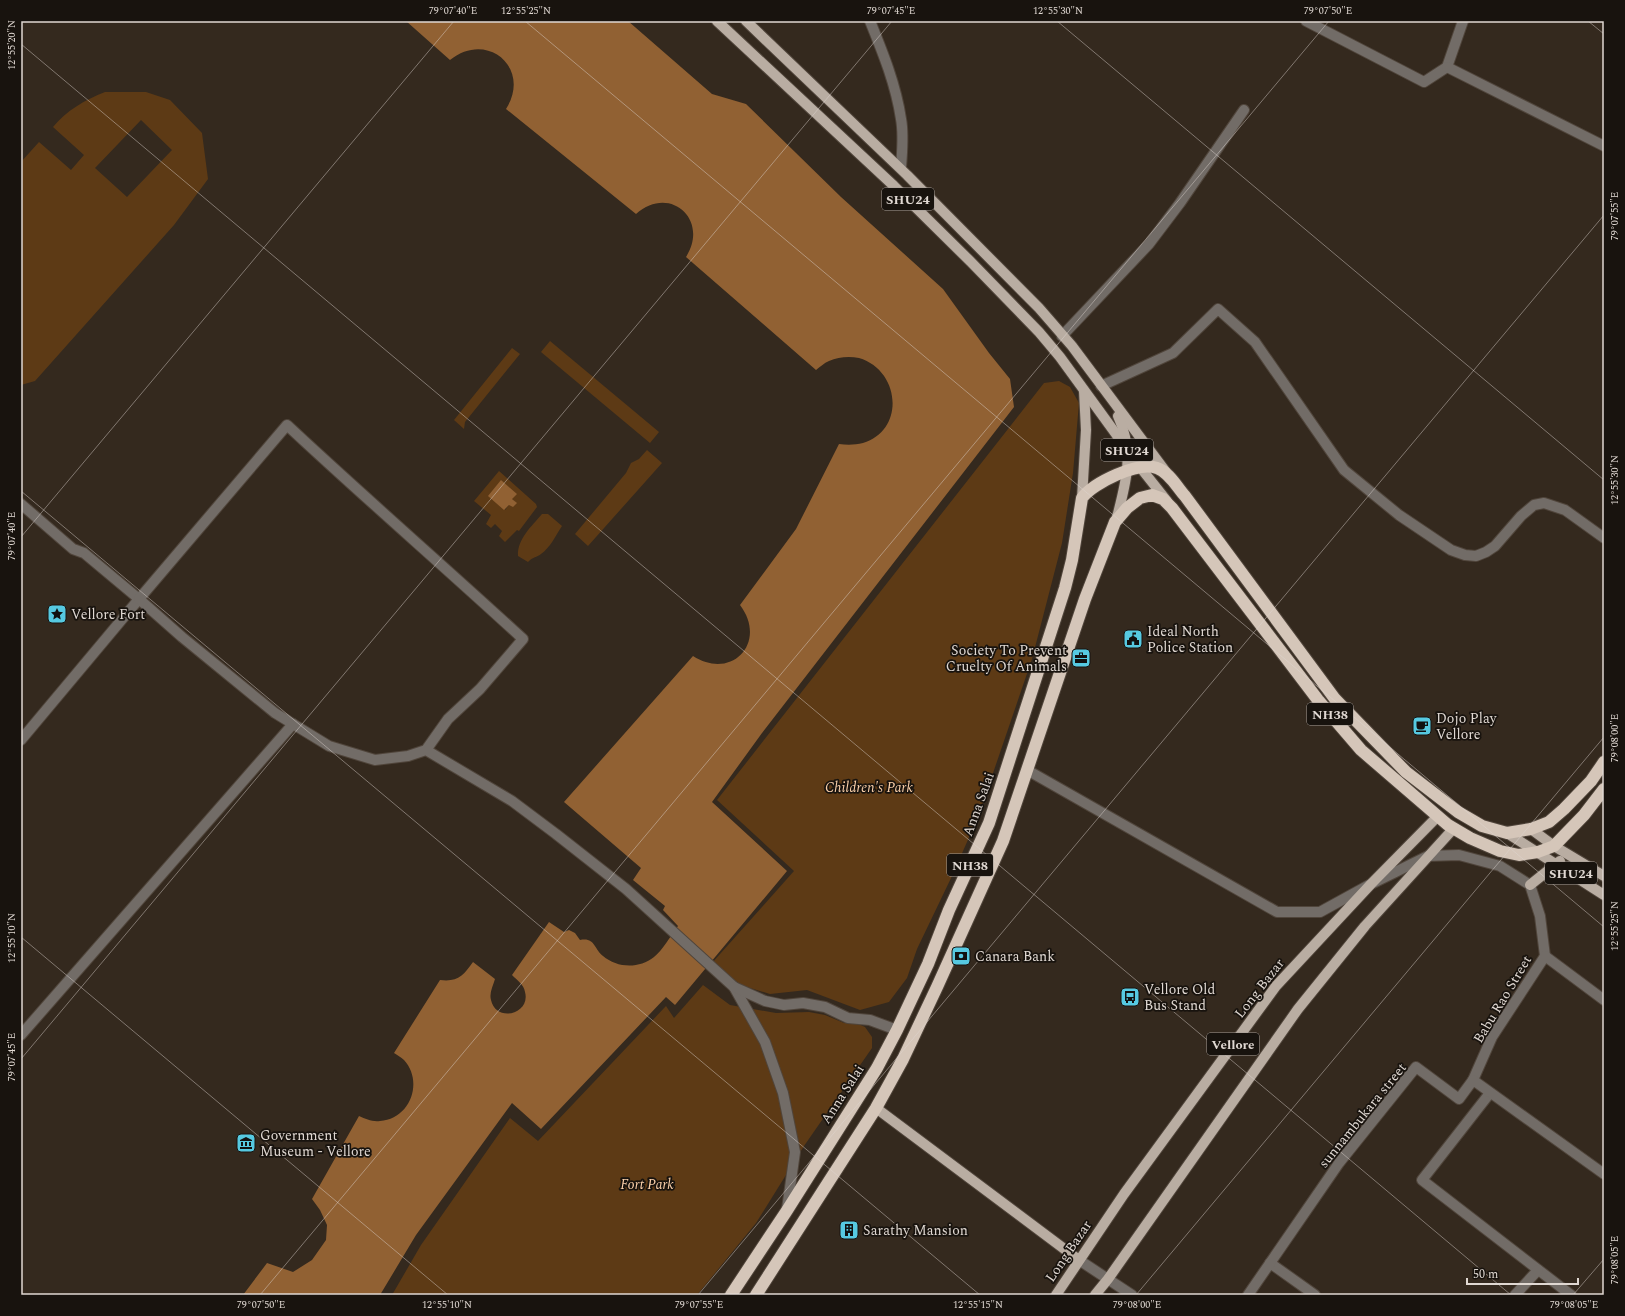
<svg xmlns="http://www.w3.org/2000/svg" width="1625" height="1316" viewBox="0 0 1625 1316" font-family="Spectral,serif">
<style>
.green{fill:#5d3a15;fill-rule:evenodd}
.water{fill:#916133}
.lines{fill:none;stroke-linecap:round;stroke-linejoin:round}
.minor-casing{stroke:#50453b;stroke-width:12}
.major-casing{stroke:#50453b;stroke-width:12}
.highway-casing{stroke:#50453b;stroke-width:14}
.minor{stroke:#726c67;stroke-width:10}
.major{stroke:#b9ada2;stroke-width:10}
.highway{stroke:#d5c6b9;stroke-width:12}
.ticks{fill:none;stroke:#e0d8d2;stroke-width:1;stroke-opacity:0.45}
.labels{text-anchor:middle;stroke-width:3.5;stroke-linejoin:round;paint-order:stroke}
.shield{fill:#18130e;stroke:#a49d97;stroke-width:1}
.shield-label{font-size:13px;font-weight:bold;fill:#e0d8d2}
.poi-label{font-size:14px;fill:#e0d8d2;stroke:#18130e;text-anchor:start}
.park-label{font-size:14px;font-style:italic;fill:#fbd0aa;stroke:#18130e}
.street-label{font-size:14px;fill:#e0d8d2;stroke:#18130e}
.neatline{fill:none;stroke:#e0d8d2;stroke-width:1.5}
.ticks-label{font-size:10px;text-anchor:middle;fill:#e0d8d2}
</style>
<rect width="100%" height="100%" fill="#34291e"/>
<!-- green -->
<g class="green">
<path d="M105,92H146L170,100L202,133L208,179L174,225L35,381L21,385V162L39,142L71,170L84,155L53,127C67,110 85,100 105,92ZM141,120L172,150L127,197L95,168Z"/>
<polygon points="550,341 659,432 650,443 541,352"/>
<polygon points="512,348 520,354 465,422 464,429 454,420"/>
<polygon points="1059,381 1070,387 1079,403 1073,473 1062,543 1032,659 978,817 952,876 917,949 907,978 889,1002 860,1010 807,990 770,994 737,984 712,963 794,871 717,800 1044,383"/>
<polygon points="647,450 662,463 588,546 575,534 626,473 631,463 639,459"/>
<path d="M499,471L536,504L537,507L519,531L517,530L505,542L499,536L502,531L495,524L491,528L486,524L491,515L474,501ZM501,480L512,499L516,503L509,505L505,510Z"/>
<path d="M542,514H548L562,526C556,535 550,548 541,554C536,558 534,556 528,562L518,556C517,539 532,526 542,514Z"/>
<polygon points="703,985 730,1005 776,1013 809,1012 825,1015 844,1023 854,1022 865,1027 872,1037 872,1048 804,1146 756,1223 697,1295 392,1295 421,1245 510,1118 538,1141 666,1006 674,1018"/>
</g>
<!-- water -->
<g class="water">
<path d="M406,21H628L712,94L746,104L841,197L943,289L989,353L1010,379L1014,407L762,733L712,802L787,871L675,1005L666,997L541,1129L512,1103L416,1235L380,1295H243L267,1263L293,1272L312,1260L326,1240L327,1225L320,1210L312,1199L359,1116C366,1119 372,1122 380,1121C410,1119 424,1082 404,1060C401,1057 397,1055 394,1053L440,980C458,982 463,976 473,962L495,979C493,986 489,993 491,1000C496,1023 531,1014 525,992C524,985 517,980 512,975L549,922L564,932L569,930L575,933L580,940C595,937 594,949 603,956C617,968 639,969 654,957C662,951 671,935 678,926L663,910L665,906L633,880L641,868L564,802L693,656C732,681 768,642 740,605L796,529L839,444C847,445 855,445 863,443C906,430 900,370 859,358C849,356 838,357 829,361C824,363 820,367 816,370L686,257C710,219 669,184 636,214L506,109C532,68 487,30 450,60Z"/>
<polygon points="501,480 517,494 512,499 517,503 513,507 509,505 504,510 488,496"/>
</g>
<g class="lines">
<!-- minor casing -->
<g class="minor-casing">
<g id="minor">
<path d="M870,21C883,53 896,85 901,119C904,135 902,152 901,168"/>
<polyline points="1306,21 1424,82 1447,67 1463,21"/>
<polyline points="1447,67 1604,146"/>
<polyline points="1062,336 1149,244 1180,203 1244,110"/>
<polyline points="1101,386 1173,353 1218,309 1255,342 1344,470 1399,515 1451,550 1465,555 1476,556 1486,552 1495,546 1521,516 1534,505 1544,503 1565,510 1604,538"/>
<polyline points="21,504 73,549 84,553 139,599 21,740"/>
<path d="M426,750L408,756L375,760L329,746L275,713L182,637L139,599L287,425C365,498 445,567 523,639L480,689L448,719L426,750L512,801L556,834L626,889L734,987L765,1042L783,1093L795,1152L787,1209"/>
<polyline points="1027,770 1277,912 1320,912 1371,884 1428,856 1459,855 1500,866 1530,885 1540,916 1545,956"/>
<polyline points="734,987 765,1001 784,1005 803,1003 825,1007 848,1018 870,1020 897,1030"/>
<polyline points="21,1035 293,724"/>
<polyline points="1473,1080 1492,1037 1545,956 1604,1000"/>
<polyline points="1490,1093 1422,1180 1571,1295"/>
<polyline points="1079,1260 1132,1295"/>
<polyline points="1270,1263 1315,1295"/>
<polyline points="1248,1295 1339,1163 1416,1067 1459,1099 1473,1080 1604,1174"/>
<polyline points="1515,1295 1538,1270"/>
</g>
</g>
<!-- major casing -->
<g class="major-casing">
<g id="major">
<polyline points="717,21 894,186 971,262 1039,332 1060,357 1140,467 1167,501"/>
<polyline points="746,21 907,175 1039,308 1072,346 1166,472"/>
<polyline points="1082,498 1086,430 1084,391"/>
<path d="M1116,521C1126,483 1135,453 1118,416"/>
<polyline points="1531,829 1554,846 1604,876"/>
<polyline points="1507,833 1604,895"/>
<polyline points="1530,885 1560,861"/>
<polyline points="876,1108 1079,1260"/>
<polyline points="1056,1295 1124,1194 1276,986 1371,884 1438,816"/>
<polyline points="1095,1295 1108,1279 1298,1009 1365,926 1454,828"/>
</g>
</g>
<!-- highway casing -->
<g class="highway-casing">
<g id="highway">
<path d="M731,1295L786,1212L877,1068L897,1030L928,964L949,910L989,823L1065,588L1072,560L1082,498C1093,483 1138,461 1157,468C1169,472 1177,487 1185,496L1335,699L1406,772L1458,812L1482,826L1507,833L1531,829L1549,822L1564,809L1591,781L1604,762"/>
<polyline points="756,1295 876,1108 903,1059 937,987 1003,841 1085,599 1115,522 1127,508 1140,498 1152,495 1163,499 1172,508 1318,700 1361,750 1448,825 1470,838 1500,851 1519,855 1538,852 1554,846 1584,815 1604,789"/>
</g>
</g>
<!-- minor -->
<use href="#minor" class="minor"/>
<!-- major -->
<use href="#major" class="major"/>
<!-- highway -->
<use href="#highway" class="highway"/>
</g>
<!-- ticks -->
<path class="ticks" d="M525,21L1604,927M1057,21L1604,480M1588,21L1604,34M21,44L1511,1295M21,491L980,1295M21,537L454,21M21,937L448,1295M21,1059L892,21M260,1295L1329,21M698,1295L1604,215M1136,1295L1604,737M1573,1295L1604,1259"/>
<!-- icons -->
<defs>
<g id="sight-square" transform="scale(1)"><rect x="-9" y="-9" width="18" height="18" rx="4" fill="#56c9e1" stroke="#18130e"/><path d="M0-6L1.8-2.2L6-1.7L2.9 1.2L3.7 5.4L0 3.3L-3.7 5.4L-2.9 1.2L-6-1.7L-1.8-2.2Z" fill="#111"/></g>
<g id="civic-square" transform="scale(1)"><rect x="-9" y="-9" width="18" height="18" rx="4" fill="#56c9e1" stroke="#18130e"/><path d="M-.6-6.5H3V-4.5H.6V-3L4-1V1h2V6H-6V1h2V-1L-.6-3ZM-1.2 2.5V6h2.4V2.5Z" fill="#111"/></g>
<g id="office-square" transform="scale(1)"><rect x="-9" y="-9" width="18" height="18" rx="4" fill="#56c9e1" stroke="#18130e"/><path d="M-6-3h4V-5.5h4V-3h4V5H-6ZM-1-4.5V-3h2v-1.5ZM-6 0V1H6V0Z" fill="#111"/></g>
<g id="cafe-square" transform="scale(1)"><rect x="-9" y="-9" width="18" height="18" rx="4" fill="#56c9e1" stroke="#18130e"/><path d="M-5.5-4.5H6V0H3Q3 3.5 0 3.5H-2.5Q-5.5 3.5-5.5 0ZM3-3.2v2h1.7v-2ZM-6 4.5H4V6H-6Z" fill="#111"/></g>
<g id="bank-square" transform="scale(1)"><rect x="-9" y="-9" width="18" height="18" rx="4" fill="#56c9e1" stroke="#18130e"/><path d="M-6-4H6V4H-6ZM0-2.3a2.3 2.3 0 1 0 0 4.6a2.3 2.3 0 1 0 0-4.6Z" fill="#111"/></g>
<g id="bus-square" transform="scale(1)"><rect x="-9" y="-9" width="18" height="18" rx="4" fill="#56c9e1" stroke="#18130e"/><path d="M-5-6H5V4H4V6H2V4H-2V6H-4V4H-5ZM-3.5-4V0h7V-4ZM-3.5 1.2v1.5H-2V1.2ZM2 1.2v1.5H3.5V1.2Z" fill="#111"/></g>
<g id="museum-square" transform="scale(1)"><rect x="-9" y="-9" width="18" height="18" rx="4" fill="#56c9e1" stroke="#18130e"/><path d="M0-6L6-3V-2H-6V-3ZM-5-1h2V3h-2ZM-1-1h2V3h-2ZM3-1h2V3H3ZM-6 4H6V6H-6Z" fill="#111"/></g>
<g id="building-square" transform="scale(1)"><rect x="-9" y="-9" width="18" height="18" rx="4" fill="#56c9e1" stroke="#18130e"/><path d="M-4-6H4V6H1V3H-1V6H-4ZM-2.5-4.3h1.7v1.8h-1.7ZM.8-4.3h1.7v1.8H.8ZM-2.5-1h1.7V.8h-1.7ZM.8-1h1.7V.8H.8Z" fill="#111"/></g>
</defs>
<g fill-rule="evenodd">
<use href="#sight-square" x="57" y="614"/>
<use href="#civic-square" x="1133" y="639"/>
<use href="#office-square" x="1081" y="658"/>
<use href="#cafe-square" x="1422" y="726"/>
<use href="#bank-square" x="961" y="956"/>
<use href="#bus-square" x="1130" y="997"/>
<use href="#museum-square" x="246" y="1143"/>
<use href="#building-square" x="849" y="1230"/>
</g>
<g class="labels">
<!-- shield labels -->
<g class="shield">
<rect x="882" y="188" width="52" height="22" rx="3"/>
<rect x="1101" y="439" width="52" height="22" rx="3"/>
<rect x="1307" y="703" width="46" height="22" rx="3"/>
<rect x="947" y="854" width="46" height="22" rx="3"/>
<rect x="1545" y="862" width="52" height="22" rx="3"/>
<rect x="1207" y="1033" width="52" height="22" rx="3"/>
</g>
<g class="shield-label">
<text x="908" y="204">SHU24</text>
<text x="1127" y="455">SHU24</text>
<text x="1330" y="719">NH38</text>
<text x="970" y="870">NH38</text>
<text x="1571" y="878">SHU24</text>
<text x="1233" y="1049">Vellore</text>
</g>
<!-- poi labels -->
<g class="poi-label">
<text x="71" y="619">Vellore Fort</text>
<text x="1147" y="636">Ideal North<tspan x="1147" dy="16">Police Station</tspan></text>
<text x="1067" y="655" text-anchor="end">Society To Prevent<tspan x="1067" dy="16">Cruelty Of Animals</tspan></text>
<text x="1436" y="723">Dojo Play<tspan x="1436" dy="16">Vellore</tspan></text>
<text x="975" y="961">Canara Bank</text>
<text x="1144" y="994">Vellore Old<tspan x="1144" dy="16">Bus Stand</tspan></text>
<text x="260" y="1140">Government<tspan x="260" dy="16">Museum - Vellore</tspan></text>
<text x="863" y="1235">Sarathy Mansion</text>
</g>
<!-- park labels -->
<g class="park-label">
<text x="869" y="792">Children's Park</text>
<text x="647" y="1189">Fort Park</text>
</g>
<!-- street labels -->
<g class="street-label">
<text transform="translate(978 804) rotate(-70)" y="5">Anna Salai</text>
<text transform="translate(1259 988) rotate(-52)" y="5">Long Bazar</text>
<text transform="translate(1502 999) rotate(-59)" y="5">Babu Rao Street</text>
<text transform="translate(842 1094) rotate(-57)" y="5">Anna Salai</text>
<text transform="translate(1362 1115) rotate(-51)" y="5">sunnambukara street</text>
<text transform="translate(1068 1251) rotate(-56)" y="5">Long Bazar</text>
</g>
</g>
<!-- border -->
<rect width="1625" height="1316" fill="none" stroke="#18130e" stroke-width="44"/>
<!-- scale -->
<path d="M1467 1278v6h111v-6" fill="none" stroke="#e0d8d2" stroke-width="2"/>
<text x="1473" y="1278" font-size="12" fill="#e0d8d2" stroke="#18130e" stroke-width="3" paint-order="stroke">50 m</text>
<rect x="22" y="22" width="1581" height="1272" class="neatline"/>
<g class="ticks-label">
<text x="453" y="14">79°07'40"E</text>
<text x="526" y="14">12°55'25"N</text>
<text x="891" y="14">79°07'45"E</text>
<text x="1058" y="14">12°55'30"N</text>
<text x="1328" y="14">79°07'50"E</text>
<text transform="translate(11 45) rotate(-90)" y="4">12°55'20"N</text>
<text transform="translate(1614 216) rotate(-90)" y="4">79°07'55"E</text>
<text transform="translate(1614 480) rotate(-90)" y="4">12°55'30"N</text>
<text transform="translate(11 536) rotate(-90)" y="4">79°07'40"E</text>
<text transform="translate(1614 738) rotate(-90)" y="4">79°08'00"E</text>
<text transform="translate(1614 926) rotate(-90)" y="4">12°55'25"N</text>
<text transform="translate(11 938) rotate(-90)" y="4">12°55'10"N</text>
<text transform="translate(11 1057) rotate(-90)" y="4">79°07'45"E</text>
<text transform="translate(1614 1260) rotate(-90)" y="4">79°08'05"E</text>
<text x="261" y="1308">79°07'50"E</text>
<text x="447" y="1308">12°55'10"N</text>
<text x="699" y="1308">79°07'55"E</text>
<text x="978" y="1308">12°55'15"N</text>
<text x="1137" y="1308">79°08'00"E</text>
<text x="1574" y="1308">79°08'05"E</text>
</g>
</svg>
